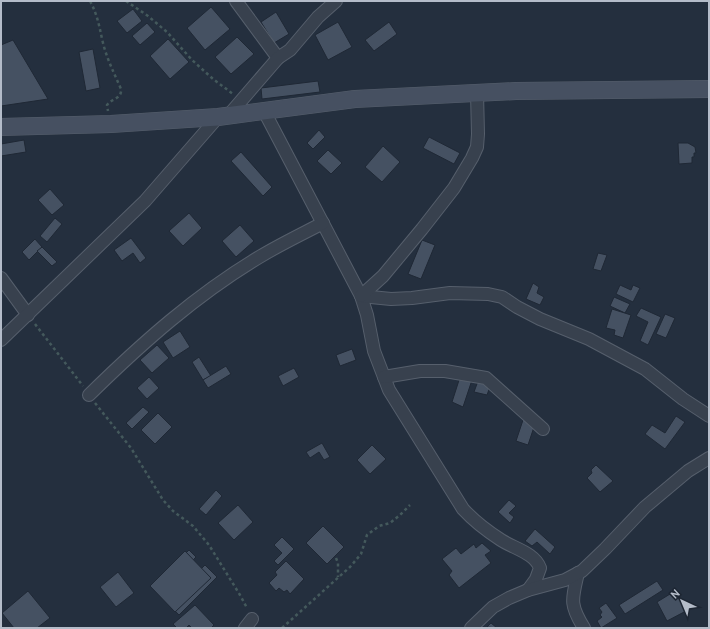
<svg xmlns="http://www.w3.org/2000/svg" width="710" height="629" viewBox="0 0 710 629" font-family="Overpass,sans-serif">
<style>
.building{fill:#455162;stroke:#1f2835}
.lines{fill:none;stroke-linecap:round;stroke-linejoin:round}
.street-casing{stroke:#565f6c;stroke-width:14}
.secondary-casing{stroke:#565f6c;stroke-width:18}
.path{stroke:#44595c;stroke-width:2.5;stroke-dasharray:3 3;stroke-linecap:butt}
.street{stroke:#38414e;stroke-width:12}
.secondary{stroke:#465061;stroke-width:17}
</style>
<rect width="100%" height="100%" fill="#242f3e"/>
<!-- building -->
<g class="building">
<polygon points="211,7 230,29 205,50 187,28"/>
<polygon points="133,9 142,21 127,33 117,21"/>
<polygon points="276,12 289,34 274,43 261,22"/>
<polygon points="338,22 352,47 328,60 315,35"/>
<polygon points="389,22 397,34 374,51 365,40"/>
<polygon points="147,23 155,32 140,45 132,36"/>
<polygon points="237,37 254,54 231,74 215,57"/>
<polygon points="168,39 189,62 170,79 150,56"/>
<polygon points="13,40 48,99 1,106 1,45"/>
<polygon points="93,49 100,88 86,91 79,52"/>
<polygon points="318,81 320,92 262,99 261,88"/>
<polygon points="319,130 325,137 313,149 307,143"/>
<polygon points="429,137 460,153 454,164 423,148"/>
<polygon points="24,140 26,152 1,156 1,144"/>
<polygon points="678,143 688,143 695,147 696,153 694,153 694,157 692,157 692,163 679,164"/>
<polygon points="383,146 400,162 382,182 365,167"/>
<polygon points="328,150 342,163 331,174 317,161"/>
<polygon points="241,152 272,187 263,196 231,161"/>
<polygon points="50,189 64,205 52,215 38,200"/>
<polygon points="189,213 202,228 183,246 169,231"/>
<polygon points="55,218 62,224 47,242 40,236"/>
<polygon points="240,225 254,241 236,257 222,241"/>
<polygon points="131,238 146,258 140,263 133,253 122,261 114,250"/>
<polygon points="35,239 42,247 29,260 22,252"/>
<polygon points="422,240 435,245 421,279 408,274"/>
<polygon points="42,247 57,262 52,266 37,251"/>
<polygon points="598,253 607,255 601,271 593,269"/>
<polygon points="533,283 539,287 537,293 544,297 540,305 526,299"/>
<polygon points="620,285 631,290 633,285 640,288 633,302 616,294"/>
<polygon points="614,297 630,304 625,313 610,306"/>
<polygon points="641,308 661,317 648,345 640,341 648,322 636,316"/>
<polygon points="612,309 631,315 623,338 614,335 615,330 606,328"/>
<polygon points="665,314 675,318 666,338 656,334"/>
<polygon points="180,331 190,347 173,358 163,342"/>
<polygon points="157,345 169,358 152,373 140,360"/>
<polygon points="352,349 356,360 340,366 336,355"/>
<polygon points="199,357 211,376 203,380 192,362"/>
<polygon points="226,366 231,374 208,388 203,380"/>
<polygon points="294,368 299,377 283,386 278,376"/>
<polygon points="149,377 159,388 147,399 137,388"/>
<polygon points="460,377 472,380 463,407 452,402"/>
<polygon points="478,381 491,384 487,395 474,392"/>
<polygon points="143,407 149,412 132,429 126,423"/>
<polygon points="158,413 172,427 155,444 141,430"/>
<polygon points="676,416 685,422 665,449 645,434 652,425 665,433"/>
<polygon points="524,417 536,421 528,445 516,441"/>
<polygon points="322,443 330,457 324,460 319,452 310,458 306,452"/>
<polygon points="372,445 386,459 370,474 357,460"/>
<polygon points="596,465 613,481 600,492 587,478 592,473 591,470"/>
<polygon points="216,490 222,496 206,515 199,509"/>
<polygon points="509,500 516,506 509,513 514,517 510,523 498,512"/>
<polygon points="238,505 253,522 234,540 218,523"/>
<polygon points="323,526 344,547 327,564 306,543"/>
<polygon points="535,529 555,547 550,554 537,542 532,546 525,541"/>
<polygon points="282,537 294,549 278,565 274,561 282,553 274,545"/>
<polygon points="482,543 491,551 485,555 491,563 459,588 449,575 452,571 442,559 456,548 461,554 474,544 476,548"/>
<polygon points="189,550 196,557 165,588 179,601 203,577 198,572 205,565 217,577 179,615 152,587"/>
<polygon points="185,551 211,578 175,612 150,586"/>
<polygon points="286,561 304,579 290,594 287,590 284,592 279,588 276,591 269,583 277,575 275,572"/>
<polygon points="118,572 134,593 116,607 100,587"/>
<polygon points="657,581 663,590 625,614 619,605"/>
<polygon points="28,591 50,618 37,628 14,628 2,613"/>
<polygon points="675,591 686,611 667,621 657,602"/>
<polygon points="606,603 617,618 601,628 597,621 602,617 600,615 602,612 599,608"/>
<polygon points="195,605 214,625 211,628 192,628 189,625 186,628 177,628 173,624"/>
<polygon points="491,623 497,628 487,627"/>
</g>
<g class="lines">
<!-- street casing -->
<g class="street-casing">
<g id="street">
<polyline points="236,1 278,58"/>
<path d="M264,111L361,296L367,315L374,351L389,390L463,509C474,521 487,531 501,540C513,548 535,553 540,568L536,579L528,590"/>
<polyline points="228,116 278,58 290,50 318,17 336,1"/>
<polyline points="1,278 28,315"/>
<polyline points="361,296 391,299 412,298 450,293 488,294 502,297 517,307 540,319 589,339 645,369 683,399 709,416"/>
<polyline points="361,296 383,276 422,229 454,188 472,158 477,147 478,134 477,93"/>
<polyline points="1,340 145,201 218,117"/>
<polyline points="384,377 420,371 445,371 486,378 543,429"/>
<path d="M89,395C142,343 197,294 261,256C281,244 302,234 323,223"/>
<path d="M578,573C572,599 569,604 584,628"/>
<polyline points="245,628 252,619"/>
<polyline points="471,628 493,607 509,598 528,590 565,580 582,571 605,549 645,507 688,471 709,458"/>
</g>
</g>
<!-- secondary casing -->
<g class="secondary-casing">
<polyline id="secondary" points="1,127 111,124 218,117 355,99 516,91 709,89"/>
</g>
<!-- path -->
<g class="path">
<path d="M90,1C98,16 99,26 103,43C107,59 114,73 121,89C122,99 112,98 107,105L108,111"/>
<polyline points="126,1 148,16 167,32 192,60 213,79 233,94"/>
<polyline points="35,324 83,386"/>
<polyline points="95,403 131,448 163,500 173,511 193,526 209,545 240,595 247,608"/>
<polyline points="336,558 338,563 338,577"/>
<polyline points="282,628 350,567 361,554 367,535 379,526 390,523 400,515 410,505"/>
</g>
<!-- street -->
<use href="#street" class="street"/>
<!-- secondary -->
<use href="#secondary" class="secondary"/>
</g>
<!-- border -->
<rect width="710" height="629" fill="none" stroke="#b4bcc9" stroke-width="4"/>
<!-- north arrow -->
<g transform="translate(682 601) rotate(316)" stroke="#1d2633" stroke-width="3" paint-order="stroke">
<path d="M0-3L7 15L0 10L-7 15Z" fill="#b4bcc9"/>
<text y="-6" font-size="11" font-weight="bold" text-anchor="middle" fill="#b4bcc9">N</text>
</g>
</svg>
